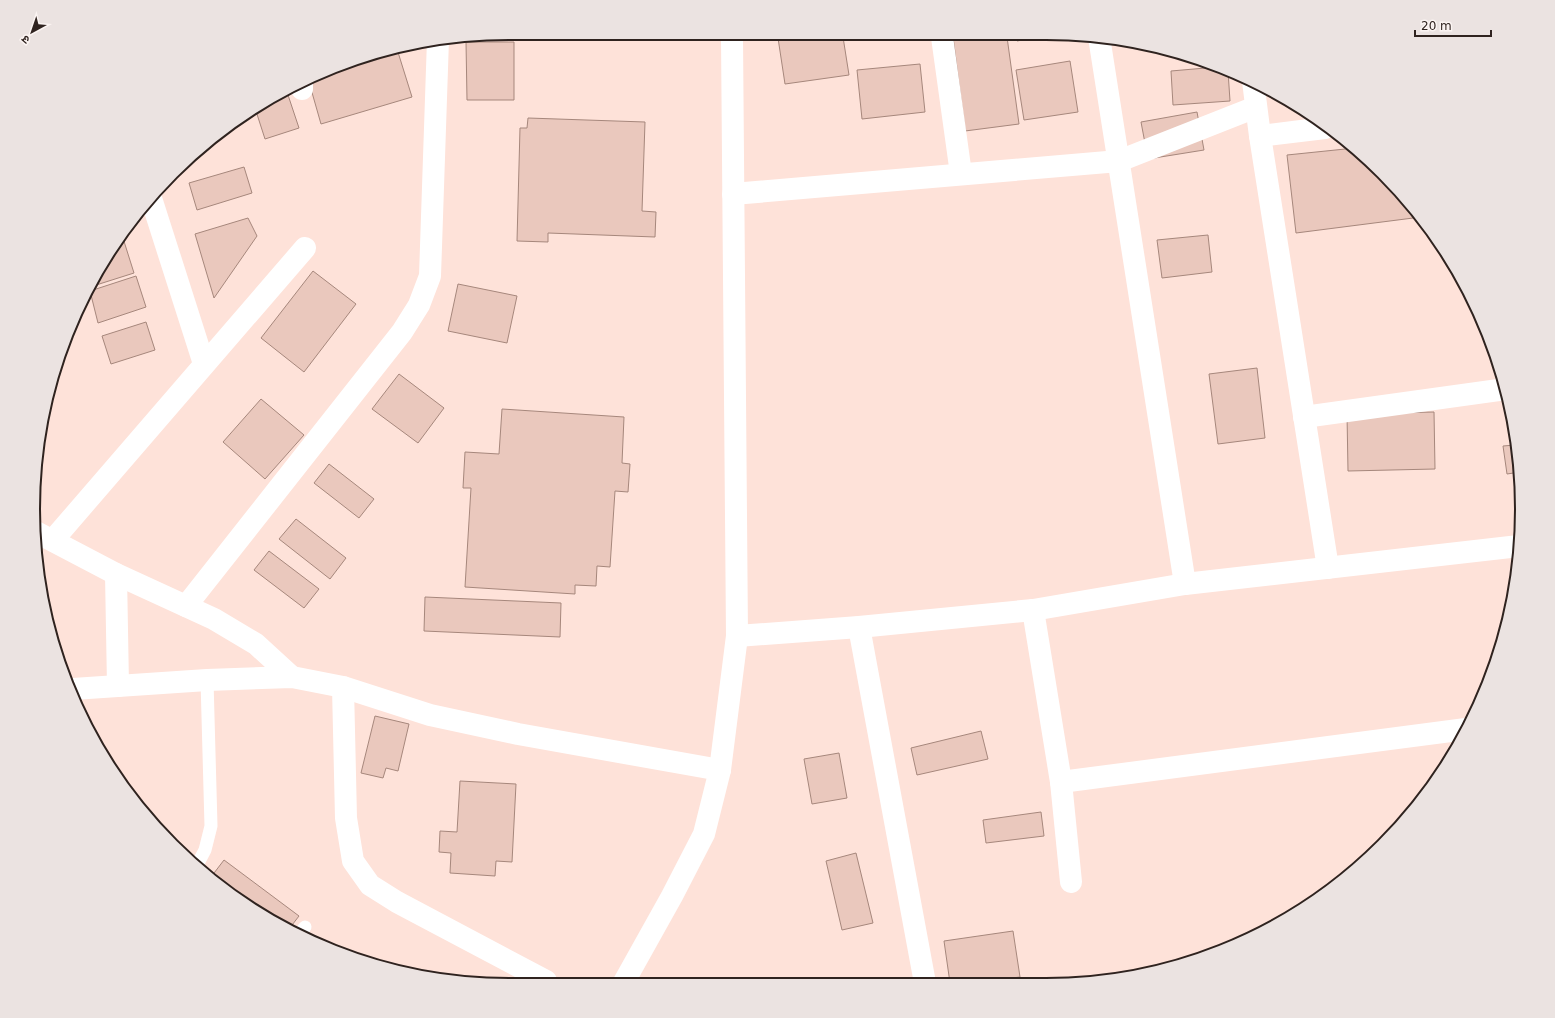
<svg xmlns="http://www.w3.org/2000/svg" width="1555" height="1018" viewBox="0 0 1555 1018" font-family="'DejaVu Sans','Noto Sans Devanagari',sans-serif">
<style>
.building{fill:#eac8bd;stroke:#a6877c}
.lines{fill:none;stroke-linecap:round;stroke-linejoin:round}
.lane{stroke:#fff;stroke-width:13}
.street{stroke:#fff;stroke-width:22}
.secondary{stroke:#fff;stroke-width:22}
.rim{fill:none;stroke:#2f231f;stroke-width:2}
</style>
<rect width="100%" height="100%" fill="#fee2d9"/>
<!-- building -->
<g class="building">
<polygon points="843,37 849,75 785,84 778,38"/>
<polygon points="953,37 1007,37 1019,124 965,131"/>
<polygon points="1016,37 1039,37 1017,41"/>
<polygon points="466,42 514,42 514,100 467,100"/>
<polygon points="397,49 412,97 321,124 309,82 356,58"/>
<polygon points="1070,61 1078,112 1024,120 1016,70"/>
<polygon points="920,64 925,112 862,119 857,70"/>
<polygon points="1217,67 1228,71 1230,101 1173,105 1171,71"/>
<polygon points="287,92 299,128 265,139 255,108"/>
<polygon points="1197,112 1204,150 1148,159 1141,122"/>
<polygon points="528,118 645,122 642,211 656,212 655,237 548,233 548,242 517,241 520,128 527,128"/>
<polygon points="1355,148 1421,217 1296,233 1287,155"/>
<polygon points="244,167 252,193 197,210 189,183"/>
<polygon points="248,218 257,236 214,298 195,234"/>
<polygon points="122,235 134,273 93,286"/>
<polygon points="1208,235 1212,272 1162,278 1157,240"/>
<polygon points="313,271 356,304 304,372 261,338"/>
<polygon points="136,276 146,307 98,323 90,291"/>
<polygon points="458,284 517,296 507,343 448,331"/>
<polygon points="146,322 155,350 111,364 102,336"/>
<polygon points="1257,368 1265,438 1218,444 1209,374"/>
<polygon points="399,374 444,408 418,443 372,409"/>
<polygon points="261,399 304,435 265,479 223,442"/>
<polygon points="502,409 624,417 622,463 630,464 628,492 615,491 610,567 597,566 596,586 575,585 575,594 465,587 471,488 463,488 465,452 499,454"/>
<polygon points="1434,412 1435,469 1348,471 1347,414"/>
<polygon points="1515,445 1520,472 1507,474 1503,446"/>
<polygon points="329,464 374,499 359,518 314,483"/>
<polygon points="296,519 346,558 330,579 279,539"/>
<polygon points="269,551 319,589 304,608 254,570"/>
<polygon points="425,597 561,603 560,637 424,631"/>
<polygon points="375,716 409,724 398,771 386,768 383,778 361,773"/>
<polygon points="981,731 988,759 917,775 911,748"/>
<polygon points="839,753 847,798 812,804 804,759"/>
<polygon points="460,781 516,784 512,862 496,861 495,876 450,873 451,853 439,852 440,831 457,832"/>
<polygon points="1041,812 1044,836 986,843 983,820"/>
<polygon points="856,853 873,923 842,930 826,861"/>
<polygon points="224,860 299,916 289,929 211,877"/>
<polygon points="1013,931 1020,977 973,983 950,983 944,941"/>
</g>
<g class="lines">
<!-- lane -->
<g class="lane">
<polyline points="196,867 205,850 211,826 207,680"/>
<polyline points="298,935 305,927"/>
</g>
<!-- street -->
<g class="street">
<polyline points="942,37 961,174"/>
<polyline points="1099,37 1185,584"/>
<polyline points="1253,81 1260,136 1328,568"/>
<polyline points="302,85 302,89"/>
<polyline points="1260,136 1325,128"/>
<polyline points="733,194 1119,161 1256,107"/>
<polyline points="151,198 204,364"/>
<polyline points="1304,417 1506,389"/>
<polyline points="34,531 116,574 214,619 256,644 292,677"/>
<polyline points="53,540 305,248"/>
<polyline points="116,574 118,686"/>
<polyline points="186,606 402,332 419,305 430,276 438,39"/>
<polyline points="1033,610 1061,782 1071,882"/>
<polyline points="859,627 925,983"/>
<polyline points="737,636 859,627 1033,610 1185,584 1519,546"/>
<polyline points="343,687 346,818 353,861 370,885 397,902 546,981"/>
<polyline points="73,689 207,680 292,677 343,687 430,715 518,734 720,770"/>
<polyline points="1061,782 1466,729"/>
</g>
<!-- secondary -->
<polyline class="secondary" points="624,982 672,896 704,834 720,770 737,636 732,37"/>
</g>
<!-- crop -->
<path d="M0 0H1555V1018H0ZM509 40H1046A469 469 0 0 1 1515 509V509A469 469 0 0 1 1046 978H509A469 469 0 0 1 40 509V509A469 469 0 0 1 509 40Z" fill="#ebe3e1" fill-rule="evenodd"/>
<path class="rim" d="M509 40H1046A469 469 0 0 1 1515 509V509A469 469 0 0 1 1046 978H509A469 469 0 0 1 40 509V509A469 469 0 0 1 509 40Z"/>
<!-- north arrow -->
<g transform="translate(32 32) rotate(220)" stroke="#fbf4f2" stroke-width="3" paint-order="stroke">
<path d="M0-3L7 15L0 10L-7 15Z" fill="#2f231f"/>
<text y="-6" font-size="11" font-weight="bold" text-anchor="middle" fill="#2f231f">उ</text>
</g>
<!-- scale -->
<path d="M1415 30v6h76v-6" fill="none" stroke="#2f231f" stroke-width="2"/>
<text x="1421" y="30" font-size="12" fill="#2f231f" stroke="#fbf4f2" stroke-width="3" paint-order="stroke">20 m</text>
</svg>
